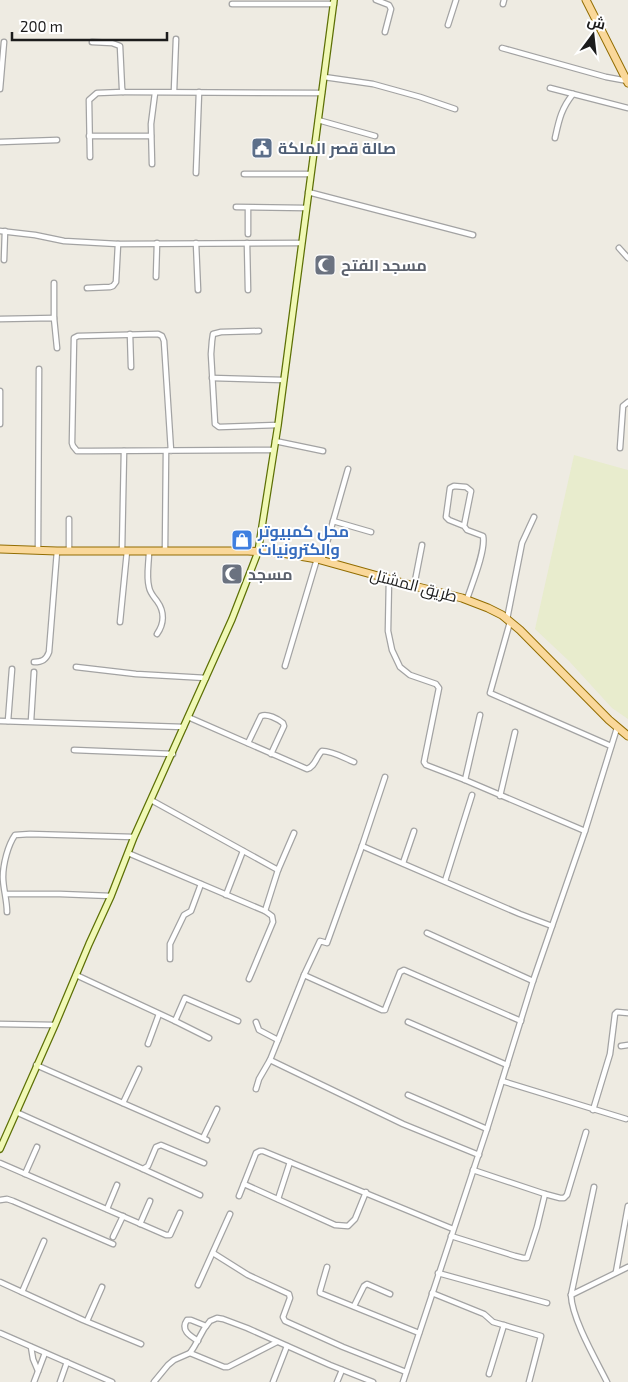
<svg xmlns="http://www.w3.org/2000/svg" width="628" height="1382" viewBox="0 0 628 1382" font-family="'Exo 2',Cairo,sans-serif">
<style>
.farmland{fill:#e8eccd}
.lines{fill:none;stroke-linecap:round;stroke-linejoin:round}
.minor-casing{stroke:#a3a3a3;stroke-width:7}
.secondary-casing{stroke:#5d7006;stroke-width:8}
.primary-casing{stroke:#926d02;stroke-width:9}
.minor{stroke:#fff;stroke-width:4.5}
.secondary{stroke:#f0f8b5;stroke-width:5.5}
.primary{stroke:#fad89a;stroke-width:7}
.labels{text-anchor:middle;stroke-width:4;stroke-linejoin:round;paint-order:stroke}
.service-label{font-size:16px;font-weight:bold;fill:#4e5e75;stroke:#fff;text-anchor:start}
.worship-label{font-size:16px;font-weight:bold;fill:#5b616d;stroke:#fff;text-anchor:start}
.shop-label{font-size:16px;font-weight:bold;fill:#366cbe;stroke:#fff;text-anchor:start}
.street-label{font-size:16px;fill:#1c1c1c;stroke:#fff}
</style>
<rect width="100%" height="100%" fill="#eeebe2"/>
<!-- farmland -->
<polygon class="farmland" points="574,455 628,470 628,719 612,708 569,661 535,629"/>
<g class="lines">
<!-- minor casing -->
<g class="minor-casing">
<g id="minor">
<polyline points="376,0 389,5 391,9 385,32"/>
<polyline points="232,4 334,4"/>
<polyline points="503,4 504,0"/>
<polyline points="448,25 456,0"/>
<polyline points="92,42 112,43 120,46 122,88 123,92 322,93"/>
<polyline points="502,48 606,77 628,81"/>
<polyline points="324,77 373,84 420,97 455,109"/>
<polyline points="550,88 628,108"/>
<polyline points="0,89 4,42"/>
<polyline points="174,91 176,39"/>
<polyline points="318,120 375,136"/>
<polyline points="89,136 151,136"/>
<path d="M555,138C559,120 561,109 573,94"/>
<polyline points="0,142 57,140"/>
<polyline points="90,157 89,100 97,93 123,92"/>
<polyline points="152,164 151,124 155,93"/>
<polyline points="196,173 199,92"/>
<polyline points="244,174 310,174"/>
<polyline points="308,192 473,235"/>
<polyline points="236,207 306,208"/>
<polyline points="248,208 248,234"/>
<polyline points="0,231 35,235 64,241 118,244 301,243"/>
<polyline points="196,243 198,290"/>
<polyline points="247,243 248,290"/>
<polyline points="619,248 628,258"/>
<polyline points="4,260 5,231"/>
<polyline points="156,277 157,243"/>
<polyline points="87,288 110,287 113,286 116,282 118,244"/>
<polyline points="54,318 54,283"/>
<polyline points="0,319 54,318 57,348"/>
<polyline points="259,331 221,332 213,334 212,341 211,354 215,424 219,427 278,425"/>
<polyline points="130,334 131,367"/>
<polyline points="212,378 284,380"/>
<polyline points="0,424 0,391"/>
<polyline points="275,441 323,451"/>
<polyline points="620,448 623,406 628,402"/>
<polyline points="171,451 164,341 162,336 158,334 78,336 74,338 72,443 73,446 77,451 91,451 274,450"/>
<polyline points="69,519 69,551"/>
<polyline points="333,521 371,532"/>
<path d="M464,526L471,491L466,487L454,486L450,488L446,517L449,520L464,526L467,530L483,536C486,550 472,584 467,599"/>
<polyline points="38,550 39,369"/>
<polyline points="122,551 124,451"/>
<path d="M149,551C149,563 146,576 149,587C150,593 154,597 157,601C165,612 164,624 157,634"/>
<polyline points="165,551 166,451"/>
<polyline points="322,560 348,469"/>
<polyline points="389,579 388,631 392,650 400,667 410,675 436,684 439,688 425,757 424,762 426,765 465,780 585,831"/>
<polyline points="414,586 422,545"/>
<polyline points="507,619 522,543 534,517"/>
<polyline points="120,622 127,551"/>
<polyline points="510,622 490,693 611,746"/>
<path d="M34,662C42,662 46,660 49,652L57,551"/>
<polyline points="285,666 317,559"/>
<polyline points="76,667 136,674 206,678"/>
<path d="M188,717L307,769C315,767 316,757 322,751C333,751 344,758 354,762"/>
<polyline points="0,721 184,727"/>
<polyline points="8,721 12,669"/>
<polyline points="31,721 34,672"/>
<path d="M248,743L261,716C267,713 278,719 283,723L284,726L271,754"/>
<polyline points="74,750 173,754"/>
<polyline points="465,780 480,715"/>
<polyline points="500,796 515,732"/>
<polyline points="151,800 278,870 294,833"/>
<polyline points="362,846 520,914 552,926"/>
<polyline points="128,853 265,911"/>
<polyline points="403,863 414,831"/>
<polyline points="445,881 472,795"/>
<polyline points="6,894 60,894 111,896"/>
<polyline points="226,895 243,851"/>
<path d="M7,912C7,900 3,888 3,877C3,864 8,845 15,835L30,834L134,837"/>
<polyline points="427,933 533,981"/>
<polyline points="170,959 170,944 184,915 191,911 201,884"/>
<polyline points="76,975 175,1021 185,998 238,1021"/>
<polyline points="304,975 320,941 327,943 362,846 385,777"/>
<polyline points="249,979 273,922 272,916 265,911 278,870"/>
<polyline points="175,1021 209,1038"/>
<polyline points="256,1022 259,1030 278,1040"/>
<polyline points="408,1022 507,1065"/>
<polyline points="0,1024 55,1025"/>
<polyline points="148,1044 159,1014"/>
<polyline points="621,1046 628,1045"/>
<polyline points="36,1065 207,1140"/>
<polyline points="502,1081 626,1119"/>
<polyline points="256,1089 259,1079 270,1060"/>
<polyline points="408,1095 487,1129"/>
<polyline points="123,1103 139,1069"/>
<polyline points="593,1110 610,1054 615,1014 617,1012 628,1013"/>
<polyline points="16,1112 143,1169 148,1166 156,1147 161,1145 204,1163"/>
<polyline points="203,1138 217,1109"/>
<polyline points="479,1155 403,1124 270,1060 304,975 382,1010 385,1010 386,1007 400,972 404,970 521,1021"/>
<polyline points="0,1163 166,1235 170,1235 180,1213"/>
<polyline points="143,1169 200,1195"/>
<polyline points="473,1170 545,1194 560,1198 564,1198 567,1195 586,1132"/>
<polyline points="25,1174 37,1147"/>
<polyline points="244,1184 335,1225 348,1226 355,1219 366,1192"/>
<path d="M594,1187L571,1295C572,1319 596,1360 607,1382"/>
<polyline points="239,1196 256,1153 260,1151 263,1151 453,1229"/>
<polyline points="278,1199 290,1162"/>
<polyline points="0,1200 7,1199 13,1201 113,1244"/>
<polyline points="107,1209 117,1185"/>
<polyline points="140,1224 150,1201"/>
<polyline points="451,1236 515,1256 523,1258 527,1258 537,1227 545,1194"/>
<polyline points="113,1237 123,1216"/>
<polyline points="213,1253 248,1275 289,1294 290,1298 283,1317 285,1321 343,1347 406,1372"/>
<polyline points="327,1267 320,1291 320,1293 419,1333"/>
<polyline points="616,1272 628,1206"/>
<polyline points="438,1273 547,1303"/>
<polyline points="0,1282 83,1320 141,1344"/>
<polyline points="198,1285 230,1214"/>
<polyline points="22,1292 44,1241"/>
<polyline points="432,1293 484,1314 493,1322 541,1336 529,1382"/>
<polyline points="571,1295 628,1267"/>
<polyline points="354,1306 364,1286 367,1284 390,1294"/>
<polyline points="87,1321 102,1287"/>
<polyline points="0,1333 112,1382"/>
<path d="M198,1341C190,1336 180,1330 187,1320H191L206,1326"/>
<polyline points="31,1347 33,1359 38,1371"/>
<polyline points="190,1353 224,1367 228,1367 277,1342"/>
<polyline points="489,1374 504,1325"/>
<polyline points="34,1382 45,1353"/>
<polyline points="60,1382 67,1362"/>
<polyline points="154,1382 168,1365 174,1360 190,1353 194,1347 204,1329 210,1321 217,1318 223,1319 247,1328 330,1365 373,1382"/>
<polyline points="273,1382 287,1346"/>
<polyline points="337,1382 342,1370"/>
<polyline points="403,1382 487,1129 533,981 585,831 617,728"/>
</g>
</g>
<!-- secondary casing -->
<g class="secondary-casing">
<polyline id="secondary" points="0,1149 55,1025 89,944 111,896 134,837 232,619 258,552 278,425 334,0"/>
</g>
<!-- primary casing -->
<g class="primary-casing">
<g id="primary">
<polyline points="586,0 628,83"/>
<polyline points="0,549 57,551 248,551 282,553 317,559 414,586 462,598 488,608 502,615 520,630 609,720 628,736"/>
</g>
</g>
<!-- minor -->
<use href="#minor" class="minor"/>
<!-- secondary -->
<use href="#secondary" class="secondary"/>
<!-- primary -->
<use href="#primary" class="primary"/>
</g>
<!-- icons -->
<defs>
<g id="civic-square" transform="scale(1.125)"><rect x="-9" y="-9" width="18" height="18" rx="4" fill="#5c6f8a" stroke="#fff"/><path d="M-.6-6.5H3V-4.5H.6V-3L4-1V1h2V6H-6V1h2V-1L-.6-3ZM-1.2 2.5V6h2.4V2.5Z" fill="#fff"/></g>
<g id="mosque-square" transform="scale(1.125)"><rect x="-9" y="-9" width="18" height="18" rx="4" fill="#6b7280" stroke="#fff"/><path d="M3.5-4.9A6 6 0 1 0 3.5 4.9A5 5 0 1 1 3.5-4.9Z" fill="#fff"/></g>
<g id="shop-square" transform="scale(1.125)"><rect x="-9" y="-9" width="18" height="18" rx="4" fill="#3f7fe0" stroke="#fff"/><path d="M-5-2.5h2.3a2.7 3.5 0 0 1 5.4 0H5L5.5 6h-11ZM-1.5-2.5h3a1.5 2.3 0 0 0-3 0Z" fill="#fff"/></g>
</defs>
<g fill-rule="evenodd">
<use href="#civic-square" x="262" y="148"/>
<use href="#mosque-square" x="325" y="265"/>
<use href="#shop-square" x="242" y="540"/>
<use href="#mosque-square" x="232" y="574"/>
</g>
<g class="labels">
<!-- service labels -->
<g class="service-label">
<text x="278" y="154">صالة قصر الملكة</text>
</g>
<!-- worship labels -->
<g class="worship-label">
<text x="341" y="271">مسجد الفتح</text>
<text x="248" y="580">مسجد</text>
</g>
<!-- shop labels -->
<g class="shop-label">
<text x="258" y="537">محل كمبيوتر<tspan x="258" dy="18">والكترونيات</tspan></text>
</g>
<!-- street labels -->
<g class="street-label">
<text transform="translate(414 585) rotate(15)" y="6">طريق المشتل</text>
</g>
</g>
<!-- north arrow -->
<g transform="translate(593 35) rotate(15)" stroke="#ffffff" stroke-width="4" paint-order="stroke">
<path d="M0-4L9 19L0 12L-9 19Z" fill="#1c1c1c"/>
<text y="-8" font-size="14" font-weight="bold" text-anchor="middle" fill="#1c1c1c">ش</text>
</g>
<!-- scale -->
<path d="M12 32v8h155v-8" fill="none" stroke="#1c1c1c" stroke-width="2.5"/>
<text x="20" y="32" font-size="15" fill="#1c1c1c" stroke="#ffffff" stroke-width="4" paint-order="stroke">200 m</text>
</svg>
